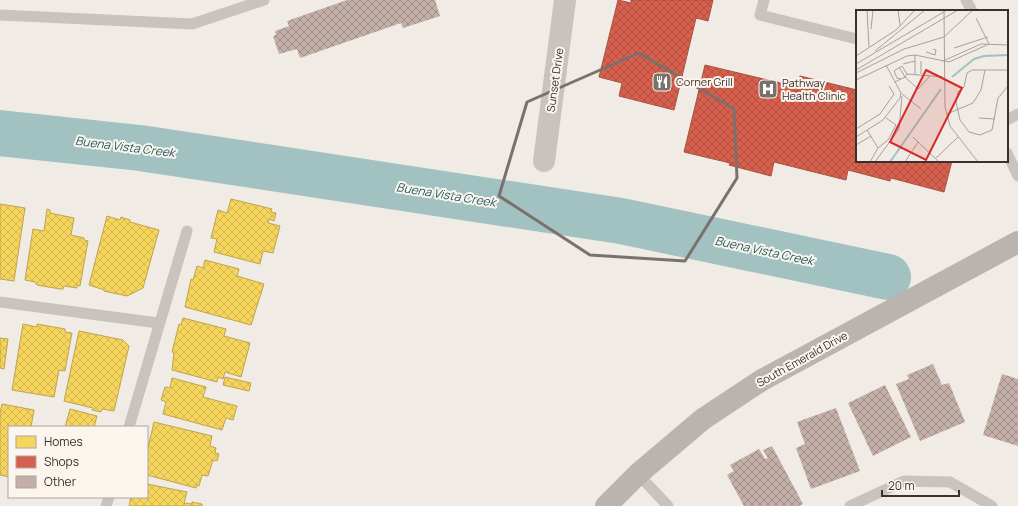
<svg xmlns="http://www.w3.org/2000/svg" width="1018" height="506" font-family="Manrope,sans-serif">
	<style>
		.homes { fill: url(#homes-cross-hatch); stroke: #bea44d }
		.shops { fill: url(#shops-cross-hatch); stroke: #a85243 }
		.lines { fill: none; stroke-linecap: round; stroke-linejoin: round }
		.river { stroke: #a1c2c1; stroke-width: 46 }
		.building { fill: url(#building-cross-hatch) }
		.service { stroke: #c9c3be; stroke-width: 11 }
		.minor { stroke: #c9c3be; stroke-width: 22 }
		.secondary { stroke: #bab3ae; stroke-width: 22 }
		.marked { fill: none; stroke: #7a716c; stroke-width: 3; stroke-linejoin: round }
		.labels { text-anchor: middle; stroke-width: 4; stroke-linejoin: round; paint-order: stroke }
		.street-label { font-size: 11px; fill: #3b302b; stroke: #fbf5ee }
		.poi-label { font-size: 11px; fill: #3b302b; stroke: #fbf5ee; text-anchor: start }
		.water-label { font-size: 12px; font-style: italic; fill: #1f5a5e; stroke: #fbf5ee }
		.inset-river { fill: none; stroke: #a1c2c1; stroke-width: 2 }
		.inset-road { fill: none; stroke: #a8a09b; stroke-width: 1 }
		.view { fill: #d62828; fill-opacity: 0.15; stroke: #d62828; stroke-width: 2 }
		.inset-edge { fill: none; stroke: #3b302b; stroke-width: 2 }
	</style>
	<defs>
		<pattern id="homes-cross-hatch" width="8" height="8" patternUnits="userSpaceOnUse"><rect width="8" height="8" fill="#f6d55c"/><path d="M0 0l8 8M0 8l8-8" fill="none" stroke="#d4b750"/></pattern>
		<pattern id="shops-cross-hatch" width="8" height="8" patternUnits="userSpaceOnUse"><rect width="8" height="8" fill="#d6604d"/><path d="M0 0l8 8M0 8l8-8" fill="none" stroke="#af5040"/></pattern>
		<pattern id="building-cross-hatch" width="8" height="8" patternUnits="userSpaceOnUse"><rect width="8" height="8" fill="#c3afa7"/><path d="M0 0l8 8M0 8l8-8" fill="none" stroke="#a08f88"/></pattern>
	</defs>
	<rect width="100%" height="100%" fill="#f0ebe5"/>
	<path class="homes" d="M 231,199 L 272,209 L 271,212 L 276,213 L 274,221 L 269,219 L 268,223 L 280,226 L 273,253 L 263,251 L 260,264 L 214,252 L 217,239 L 211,238 L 218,210 L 227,213 Z
		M 0,204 L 25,208 L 14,281 L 0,279 Z
		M 47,209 L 50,210 L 50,213 L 74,218 L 71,235 L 84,238 L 84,240 L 88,241 L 80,286 L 77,285 L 77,288 L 64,286 L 63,289 L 60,289 L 37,285 L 35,282 L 25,280 L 33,229 L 44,231 Z
		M 107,216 L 120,220 L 121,217 L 130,220 L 130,222 L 159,230 L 143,288 L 127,296 L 104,291 L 104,290 L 89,285 Z
		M 205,260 L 239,269 L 237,276 L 264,284 L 251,325 L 185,307 L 191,279 L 193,280 L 197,266 L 203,268 Z
		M 183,318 L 226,329 L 224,336 L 250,343 L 241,377 L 225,372 L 223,379 L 218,377 L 217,382 L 172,370 L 174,353 L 172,352 L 179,324 L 181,325 Z
		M 23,324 L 37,327 L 37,324 L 65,329 L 65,332 L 72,333 L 65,371 L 59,370 L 54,397 L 12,390 Z
		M 79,331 L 123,340 L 129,346 L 114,411 L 102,409 L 101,412 L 92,410 L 93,408 L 64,401 Z
		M 0,338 L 8,339 L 4,369 L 0,368 Z
		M 225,377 L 251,383 L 249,391 L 223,385 Z
		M 172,378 L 206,387 L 203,397 L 237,406 L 233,420 L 226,418 L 222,430 L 163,414 L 166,402 L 161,400 L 165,387 L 170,388 Z
		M 2,404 L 34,410 L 31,427 L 9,427 L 9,477 L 0,475 L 0,413 Z
		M 70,409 L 97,416 L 94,427 L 65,427 Z
		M 154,422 L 212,436 L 210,446 L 216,448 L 215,453 L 219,454 L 217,461 L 213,460 L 208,476 L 202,475 L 199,486 L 197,485 L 196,488 L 147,475 L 147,452 Z
		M 147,484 L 187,492 L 184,503 L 192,504 L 192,502 L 202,504 L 202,506 L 129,506 L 131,497 L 147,497 Z"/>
	<path class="shops" d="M 618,0 L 631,3 L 631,0 L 713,0 L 708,21 L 696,18 L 674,110 L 619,96 L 622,83 L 599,77 Z
		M 705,65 L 797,87 L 800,76 L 857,90 L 857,161 L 952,161 L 944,192 L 891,178 L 890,181 L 848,170 L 846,180 L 774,162 L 771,176 L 729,165 L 730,163 L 684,152 Z"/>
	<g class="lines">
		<path class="river" d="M 0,133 L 140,148 L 621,221 L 888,277"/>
	</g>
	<path class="building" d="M 347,0 L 435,0 L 440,16 L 403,28 L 401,23 L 300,58 L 297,49 L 279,54 L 273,36 L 276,35 L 275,31 L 289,26 L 287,21 Z
		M 933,364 L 942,385 L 949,383 L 965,422 L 920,441 L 896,384 L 909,379 L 907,375 Z
		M 1002,374 L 1018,379 L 1018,446 L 983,435 Z
		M 885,385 L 911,437 L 873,456 L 848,403 Z
		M 836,408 L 860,471 L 811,489 L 796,448 L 805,444 L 797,422 Z
		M 772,446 L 803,504 L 799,506 L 744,506 L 727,475 L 734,471 L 730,465 L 759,449 L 765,459 L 768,458 L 763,450 Z"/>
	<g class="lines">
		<path class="service" d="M 764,0 L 760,15 L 857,39
			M 966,0 L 972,11
			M 0,15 L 192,24 L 264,0
			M 1007,120 L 1018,114
			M 1007,153 L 1018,176
			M 0,302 L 158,323
			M 129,427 L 187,231
			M 638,474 L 668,506
			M 106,506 L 109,497
			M 850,506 L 904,481 L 950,482 L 992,506"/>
		<path class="minor" d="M 544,161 L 565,0"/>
		<path class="secondary" d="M 606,506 L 638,474 L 703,419 L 762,380 L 1018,242"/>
	</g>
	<path class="marked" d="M 639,53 L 734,109 L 737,178 L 685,261 L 590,255 L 499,196 L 527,102 Z"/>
	<defs>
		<g id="restaurant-square" transform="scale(1)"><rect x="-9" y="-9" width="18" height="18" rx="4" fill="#7a716c" stroke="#fbf5ee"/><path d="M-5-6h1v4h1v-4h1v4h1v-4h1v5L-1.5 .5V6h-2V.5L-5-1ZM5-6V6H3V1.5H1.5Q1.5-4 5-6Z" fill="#fff"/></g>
		<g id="hospital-square" transform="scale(1)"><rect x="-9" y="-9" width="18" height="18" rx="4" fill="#7a716c" stroke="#fbf5ee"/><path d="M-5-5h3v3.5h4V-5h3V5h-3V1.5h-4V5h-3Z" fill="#fff"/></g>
	</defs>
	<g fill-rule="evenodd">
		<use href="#restaurant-square" x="662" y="82"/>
		<use href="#hospital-square" x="768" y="89"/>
	</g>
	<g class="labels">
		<g class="street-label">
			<text transform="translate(555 80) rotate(-82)" y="4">Sunset Drive</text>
			<text transform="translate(802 359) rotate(-29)" y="4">South Emerald Drive</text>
		</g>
		<g class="poi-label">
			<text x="676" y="86">Corner Grill</text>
			<text x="782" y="87">Pathway<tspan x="782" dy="13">Health Clinic</tspan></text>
		</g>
		<g class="water-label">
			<text transform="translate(125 147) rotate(7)" y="4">Buena Vista Creek</text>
			<text transform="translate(446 195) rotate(9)" y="4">Buena Vista Creek</text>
			<text transform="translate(764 251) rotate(12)" y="4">Buena Vista Creek</text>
		</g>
	</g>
	<g transform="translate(856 10)">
		<rect width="152" height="152" fill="#f0ebe5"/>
		<path class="inset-river" d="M 96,67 L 118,49 L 128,46 L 152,45M 34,152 L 85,79"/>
		<path class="inset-road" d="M 11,0 L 13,37M 42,0 L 44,15M 88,0 L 89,97 L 94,116 L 122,152M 120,8 L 133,34M 15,19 L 17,0M 98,38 L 132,27M 19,41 L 69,0M 70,42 L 79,45 L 80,40 L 77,39M 0,46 L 40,20 L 59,0M 65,51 L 65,64M 87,51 L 125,34 L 152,35M 0,54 L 91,0M 47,54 L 59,51M 0,60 L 102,0M 152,60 L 116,60 L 111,63 L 108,77 L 102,82 L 100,92 L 104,110 L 113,122 L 124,125 L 136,120 L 142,88 L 152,76M 0,63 L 48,39 L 88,27 L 117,0M 51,64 L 87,67M 59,64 L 59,45M 45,69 L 41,68 L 38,61 L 46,56 L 51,64 L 49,67 L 62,79 L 74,66M 0,70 L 51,46 L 59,45 L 93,52 L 133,34M 39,72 L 49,67 L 43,57M 46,84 L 65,99M 91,104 L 117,93 L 125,80 L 129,60M 123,108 L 139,109M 0,119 L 24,104 L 38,84 L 33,76M 11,120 L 22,138 L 32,130 L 40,115 L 30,108M 0,127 L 27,110 L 44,88 L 45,83 L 30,55M 57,127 L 83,152M 0,135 L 15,126M 80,148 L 102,127M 14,152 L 22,138M 19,152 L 43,119 L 46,86M 49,152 L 62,132"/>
		<path class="view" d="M 70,60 L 106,78 L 70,150 L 34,132 Z"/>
		<rect width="152" height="152" class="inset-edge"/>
	</g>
	<rect x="8" y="426" width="140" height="72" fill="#fbf5ee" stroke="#aea6a0"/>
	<rect x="16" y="436" width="20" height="12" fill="#f6d55c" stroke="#aea6a0"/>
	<text x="44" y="446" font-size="12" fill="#3b302b">Homes</text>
	<rect x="16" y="456" width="20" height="12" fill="#d6604d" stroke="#aea6a0"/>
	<text x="44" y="466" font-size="12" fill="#3b302b">Shops</text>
	<rect x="16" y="476" width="20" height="12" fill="#c3afa7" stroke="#aea6a0"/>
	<text x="44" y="486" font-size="12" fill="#3b302b">Other</text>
	<path d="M882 490v6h77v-6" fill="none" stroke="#3b302b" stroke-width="2"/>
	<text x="888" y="490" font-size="12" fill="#3b302b" stroke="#fbf5ee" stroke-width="3" paint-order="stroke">20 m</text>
</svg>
